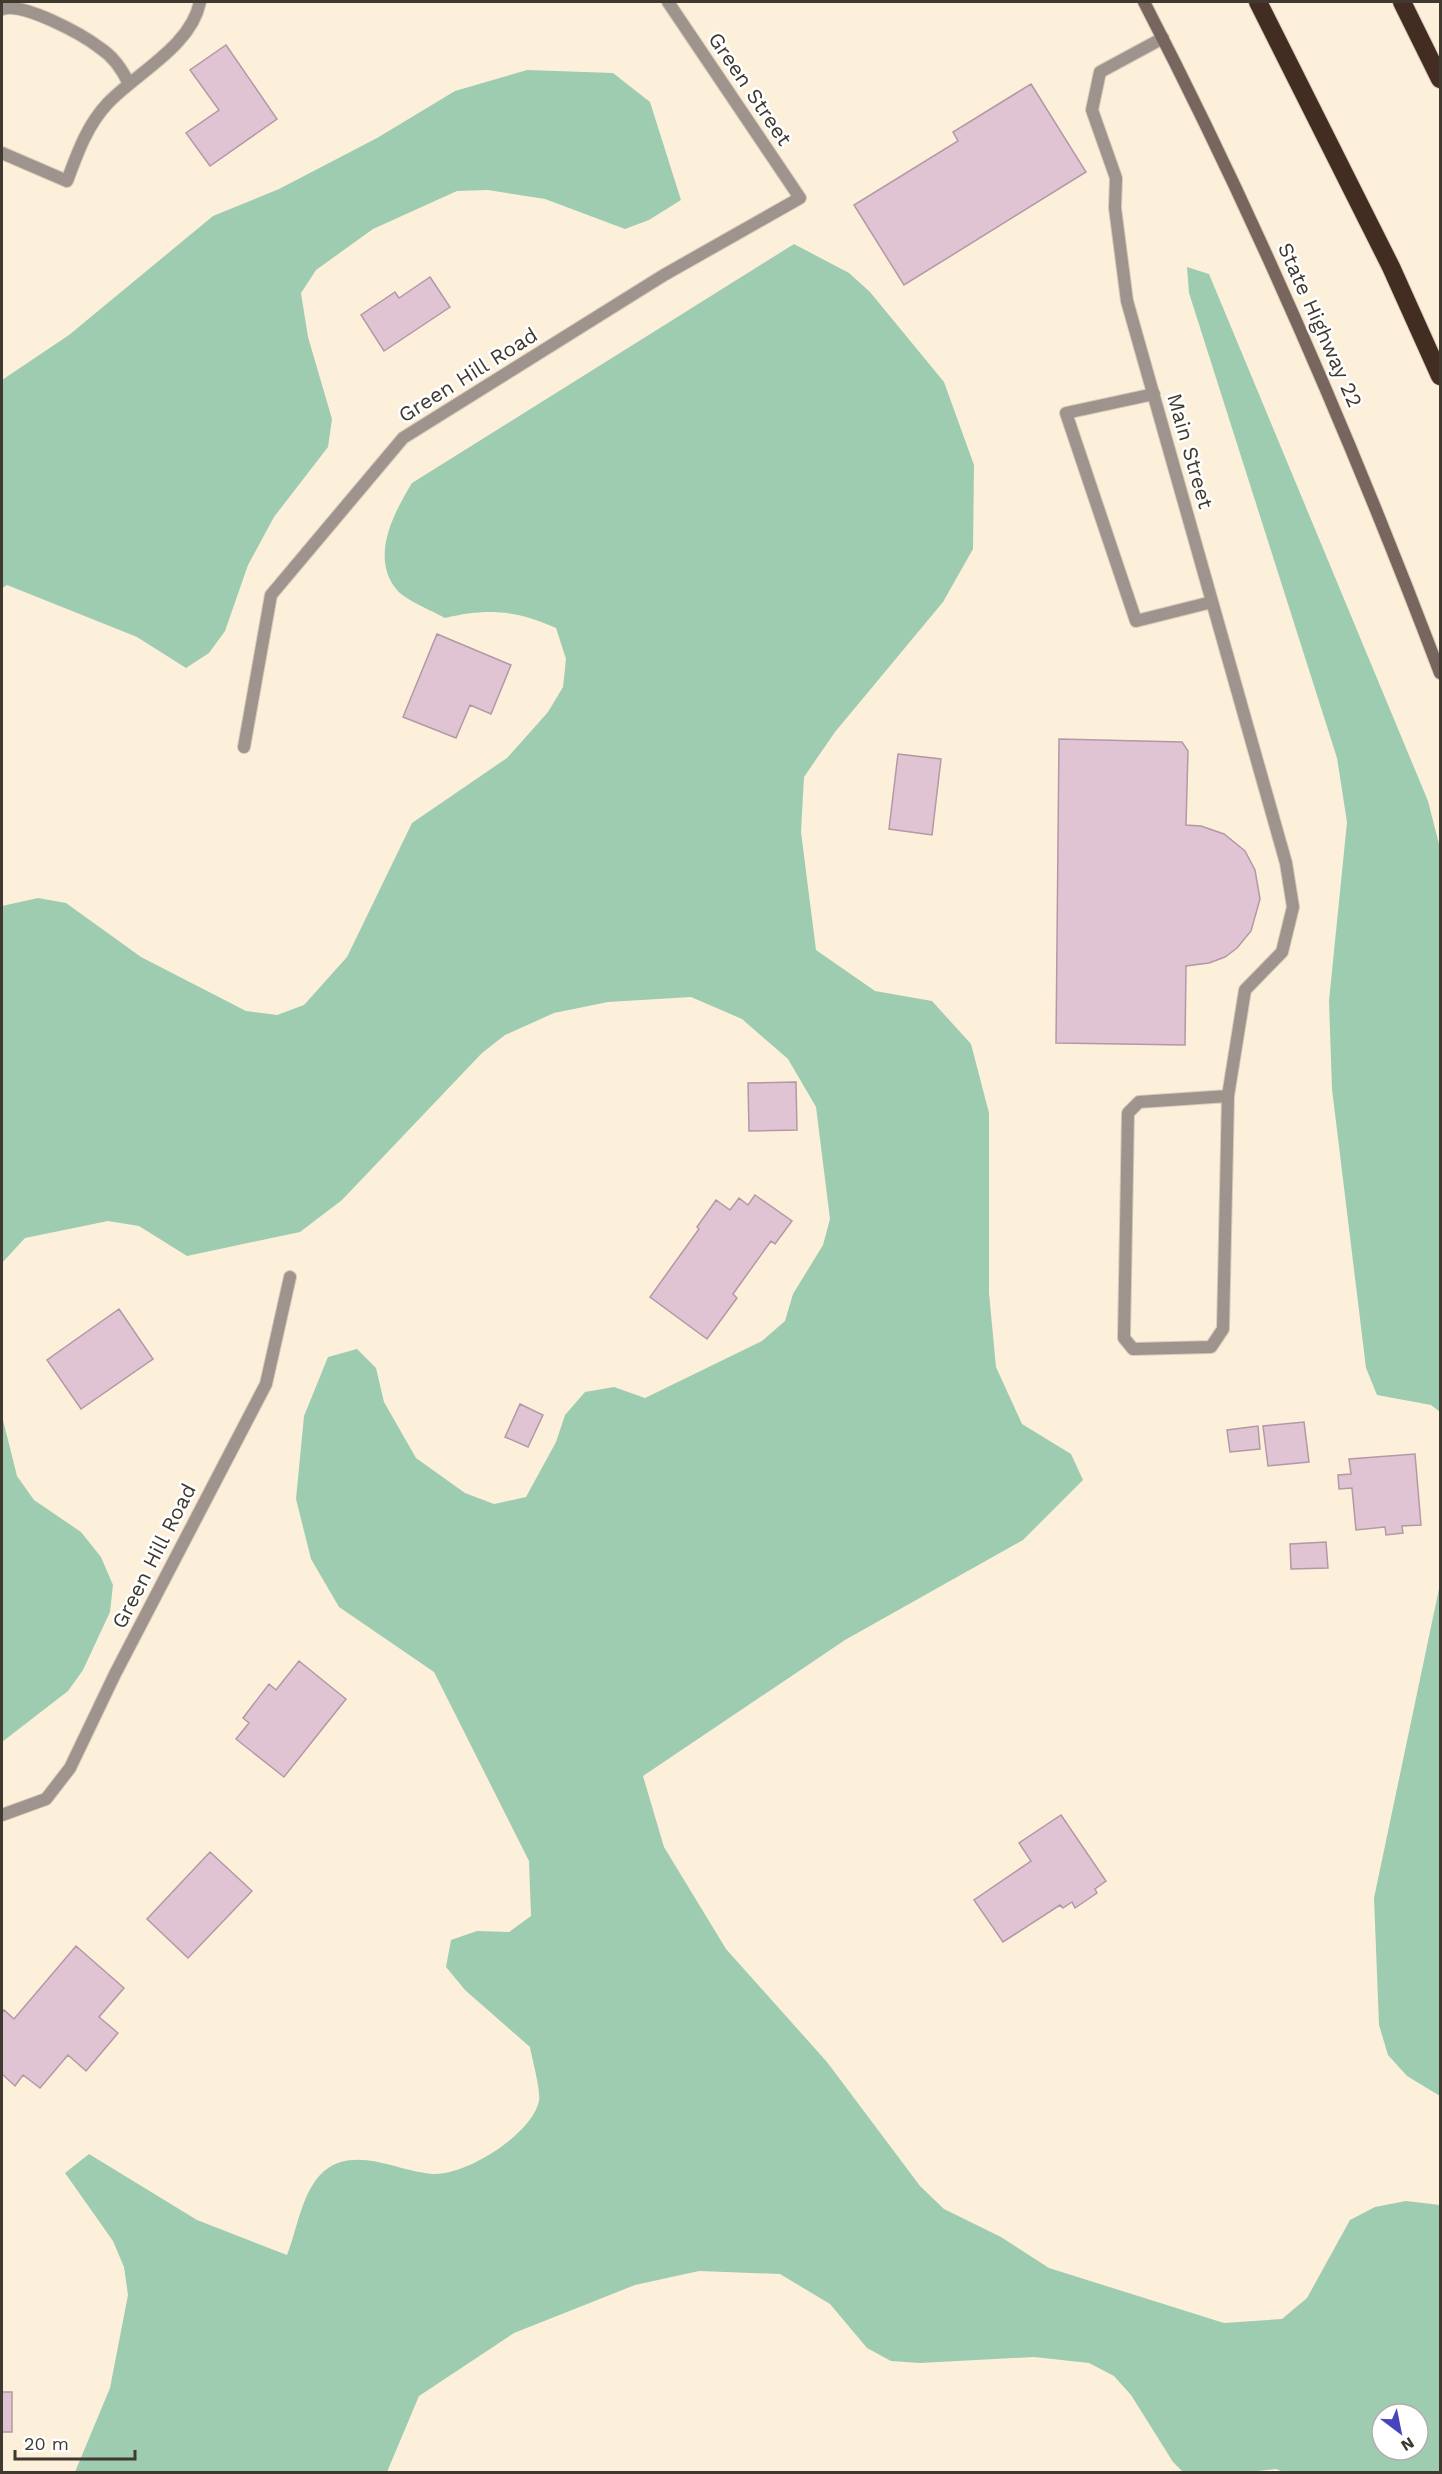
<svg xmlns="http://www.w3.org/2000/svg" width="1442" height="2474" font-family="'Work Sans',sans-serif">
	<style>
		.green { fill: #9eccb0; fill-rule: evenodd }
		.building { fill: #e1c4d3; stroke: #b398a6; stroke-width: 1.5 }
		.lines { fill: none; stroke-linecap: round; stroke-linejoin: round }
		.service-casing { stroke: #d7cbb9; stroke-width: 14 }
		.minor-casing { stroke: #d7cbb9; stroke-width: 14 }
		.secondary-casing { stroke: #d7cbb9; stroke-width: 14 }
		.motorway-casing { stroke: #d7cbb9; stroke-width: 20 }
		.service { stroke: #9f938d; stroke-width: 12 }
		.minor { stroke: #9f938d; stroke-width: 12 }
		.secondary { stroke: #78665e; stroke-width: 12 }
		.motorway { stroke: #432d22; stroke-width: 18 }
		.labels { text-anchor: middle; stroke-width: 5; stroke-linejoin: round; paint-order: stroke }
		.street-label { font-size: 21px; fill: #3f392f; stroke: #fff }
	</style>
	<rect width="100%" height="100%" fill="#fdf0db"/>
	<path class="green" d="M 527,70 L 613,73 L 650,102 L 681,200 L 649,220 L 625,229 L 545,199 L 488,190 L 457,191 L 373,229 L 316,270 L 301,293 L 308,337 L 332,419 L 328,447 L 274,517 L 248,565 L 225,631 L 209,653 L 186,668 L 137,637 L 7,585 L 2,588 L 2,380 L 69,335 L 213,216 L 279,189 L 377,138 L 455,91 Z
		M 794,244 L 849,273 L 870,292 L 944,382 L 974,465 L 973,549 L 943,602 L 835,732 L 804,777 L 801,832 L 816,950 L 875,991 L 932,1001 L 971,1044 L 989,1113 L 989,1293 L 996,1367 L 1022,1424 L 1071,1454 L 1083,1480 L 1023,1540 L 845,1640 L 643,1776 L 664,1847 L 726,1949 L 827,2062 L 920,2186 L 944,2209 L 1001,2237 L 1049,2268 L 1224,2323 L 1282,2319 L 1307,2298 L 1350,2220 L 1375,2207 L 1406,2201 L 1440,2205 L 1440,2472 L 1283,2472 L 1276,2469 L 1248,2472 L 1183,2472 L 1173,2462 L 1131,2395 L 1114,2376 L 1089,2363 L 1034,2357 L 920,2363 L 891,2361 L 867,2348 L 830,2304 L 780,2274 L 699,2271 L 635,2285 L 514,2333 L 419,2396 L 387,2472 L 75,2472 L 110,2388 L 128,2295 L 124,2267 L 113,2241 L 65,2173 L 89,2154 L 197,2220 L 287,2255 C 297,2230 301,2196 320,2175 C 352,2142 399,2173 434,2174 C 467,2175 532,2134 539,2101 C 541,2090 532,2059 530,2047 L 465,1990 L 446,1967 L 451,1940 L 477,1931 L 509,1932 L 531,1916 L 529,1861 L 434,1672 L 339,1607 L 311,1559 L 296,1499 L 304,1416 L 328,1357 L 357,1349 L 376,1368 L 384,1402 L 416,1458 L 465,1493 L 494,1504 L 526,1497 L 556,1442 L 565,1415 L 585,1392 L 614,1387 L 645,1398 L 762,1341 L 785,1321 L 793,1294 L 823,1245 L 830,1219 L 816,1107 L 788,1059 L 742,1019 L 691,997 L 608,1002 L 554,1013 L 505,1035 L 482,1053 L 342,1200 L 300,1232 L 187,1256 L 139,1226 L 108,1221 L 25,1238 L 2,1263 L 2,906 L 38,898 L 66,903 L 141,957 L 246,1011 L 277,1015 L 304,1005 L 347,957 L 412,823 L 507,758 L 548,712 L 563,687 L 566,659 L 556,628 C 516,610 487,608 445,618 C 433,611 405,600 397,590 C 370,558 393,514 412,483 ZM 1382,2414 L 1418,2414 L 1418,2450 L 1382,2450 Z
		M 1187,267 L 1209,274 L 1428,801 L 1440,848 L 1440,1412 L 1431,1405 L 1377,1395 L 1366,1368 L 1332,1089 L 1329,1001 L 1347,822 L 1337,758 L 1189,293 Z
		M 2,1416 L 17,1476 L 34,1500 L 81,1532 L 101,1557 L 113,1585 L 110,1612 L 83,1670 L 68,1691 L 2,1742 Z
		M 1440,1584 L 1440,2096 L 1407,2076 L 1388,2055 L 1379,2025 L 1374,1898 Z"/>
	<path class="building" d="M 226,45 L 277,119 L 210,166 L 186,133 L 219,110 L 190,70 Z
		M 1031,84 L 1086,172 L 904,285 L 854,205 L 958,141 L 953,132 Z
		M 430,277 L 450,307 L 384,351 L 361,315 L 395,292 L 399,298 Z
		M 437,634 L 511,665 L 491,714 L 470,705 L 456,738 L 403,717 Z
		M 1059,739 L 1182,742 L 1188,751 L 1186,825 L 1201,826 L 1224,834 L 1245,851 L 1255,870 L 1260,899 L 1251,931 L 1237,948 L 1225,957 L 1209,963 L 1186,966 L 1185,1045 L 1056,1043 Z
		M 898,754 L 941,759 L 932,835 L 889,829 Z
		M 796,1082 L 797,1130 L 749,1131 L 748,1083 Z
		M 755,1195 L 792,1221 L 775,1244 L 771,1241 L 733,1294 L 737,1298 L 707,1339 L 650,1297 L 699,1229 L 697,1227 L 716,1200 L 730,1210 L 739,1198 L 748,1205 Z
		M 119,1309 L 153,1359 L 81,1409 L 47,1360 Z
		M 520,1404 L 543,1415 L 528,1447 L 505,1437 Z
		M 1304,1422 L 1309,1462 L 1268,1466 L 1263,1426 Z
		M 1258,1426 L 1260,1449 L 1230,1452 L 1227,1430 Z
		M 1415,1454 L 1421,1525 L 1402,1526 L 1403,1533 L 1386,1535 L 1385,1527 L 1356,1530 L 1352,1488 L 1339,1489 L 1338,1475 L 1351,1474 L 1349,1459 Z
		M 1326,1542 L 1328,1568 L 1291,1569 L 1290,1544 Z
		M 299,1661 L 346,1699 L 284,1777 L 236,1739 L 249,1723 L 243,1718 L 269,1684 L 276,1690 Z
		M 1061,1815 L 1106,1881 L 1095,1889 L 1097,1893 L 1075,1908 L 1072,1902 L 1063,1908 L 1060,1905 L 1003,1942 L 974,1900 L 1031,1861 L 1019,1843 Z
		M 210,1852 L 252,1891 L 188,1958 L 147,1919 Z
		M 76,1946 L 124,1988 L 99,2017 L 118,2033 L 86,2071 L 68,2055 L 40,2088 L 23,2075 L 15,2086 L 2,2074 L 2,2013 L 4,2010 L 14,2019 Z
		M 2,2392 L 12,2392 L 12,2432 L 2,2432 Z"/>
	<g class="lines">
		<g class="service-casing">
			<path id="service" d="M 2,9 C 23,2 82,34 100,48 C 114,57 122,69 129,84
				M 1163,38 L 1100,72 L 1092,110 L 1116,178 L 1115,208 L 1127,301 L 1286,863 L 1293,907 L 1282,952 L 1245,990 L 1228,1096 L 1223,1329 L 1211,1347 L 1133,1349 L 1124,1338 L 1128,1113 L 1139,1102 L 1228,1096
				M 2,153 L 67,181 C 77,154 87,125 108,103 C 138,72 191,46 200,2
				M 1154,394 L 1066,413 L 1136,621 L 1212,602"/>
		</g>
		<g class="minor-casing">
			<path id="minor" d="M 244,747 L 271,595 L 403,438 L 664,275 L 800,198 L 668,2
				M 2,1815 L 46,1799 L 70,1768 L 115,1674 L 266,1384 L 290,1277"/>
		</g>
		<g class="secondary-casing">
			<path id="secondary" d="M 1144,2 C 1257,220 1353,444 1440,673"/>
		</g>
		<g class="motorway-casing">
			<path id="motorway" d="M 1258,2 L 1391,267 L 1440,376
				M 1402,2 L 1440,79"/>
		</g>
		<use href="#service" class="service"/>
		<use href="#minor" class="minor"/>
		<use href="#secondary" class="secondary"/>
		<use href="#motorway" class="motorway"/>
	</g>
	<g class="labels">
		<g class="street-label">
			<text transform="translate(750 89) rotate(56)" y="7">Green Street</text>
			<text transform="translate(1320 325) rotate(66)" y="7">State Highway 22</text>
			<text transform="translate(468 375) rotate(-32)" y="7">Green Hill Road</text>
			<text transform="translate(1190 451) rotate(74)" y="7">Main Street</text>
			<text transform="translate(154 1556) rotate(-63)" y="7">Green Hill Road</text>
		</g>
	</g>
	<rect width="1442" height="2474" fill="none" stroke="#3f392f" stroke-width="6"/>
	<g transform="translate(1400 2432) rotate(148)"><circle r="28" fill="#ffffff" stroke="#b2b0ac" stroke-width="1.5"/>
	<path d="M0-4.5L10 22L0 15L-10 22Z" fill="#4745bb"/>
	<text y="-9" font-size="16" font-weight="bold" text-anchor="middle" fill="#3f392f">N</text>
	</g>
	<path d="M15 2450v9h120v-9" fill="none" stroke="#3f392f" stroke-width="3"/>
	<text x="24" y="2450" font-size="18" fill="#3f392f" stroke="#ffffff" stroke-width="4.5" paint-order="stroke">20 m</text>
</svg>
